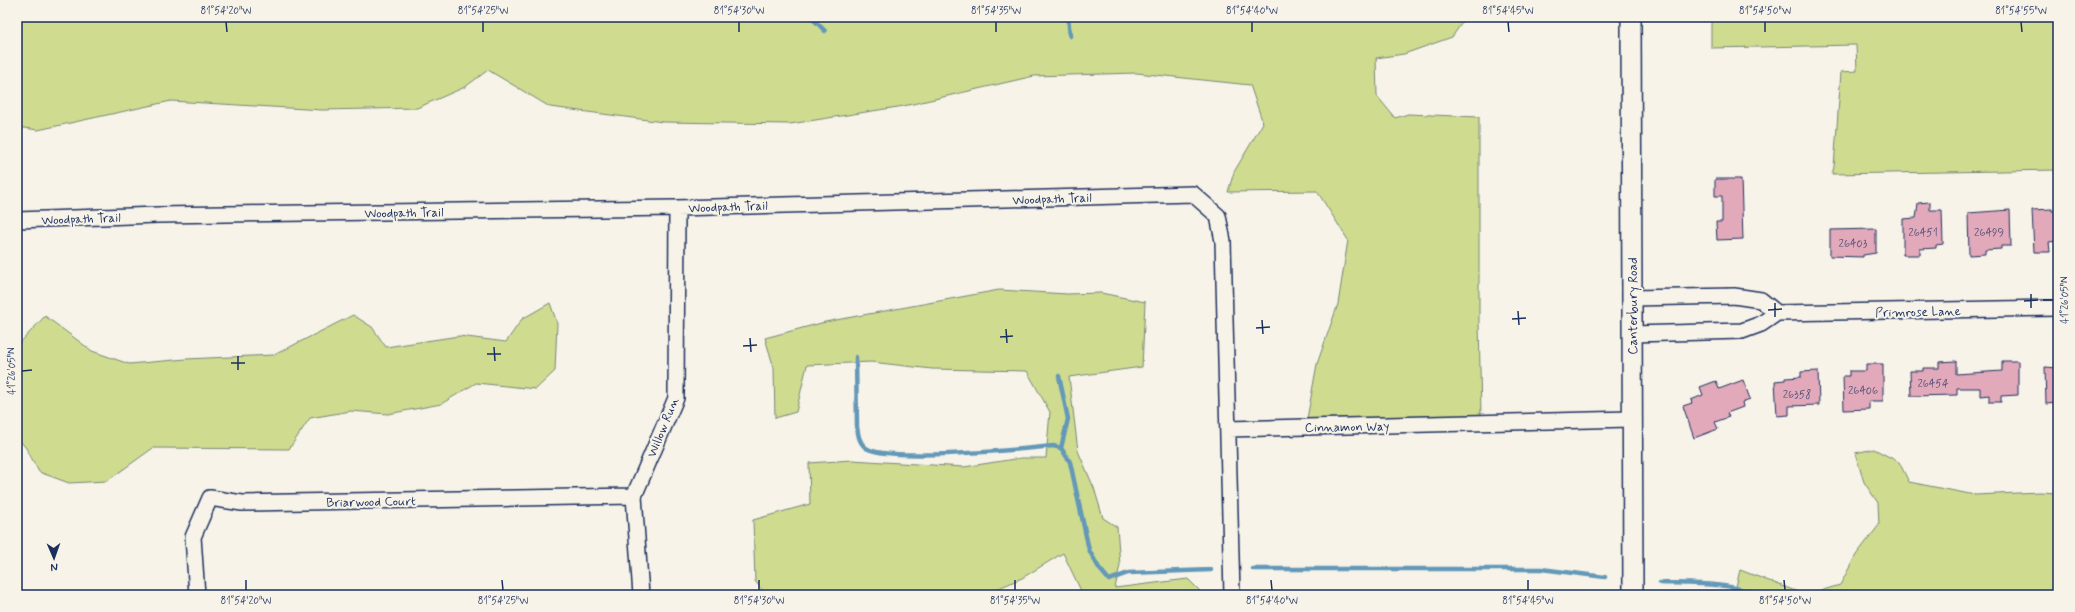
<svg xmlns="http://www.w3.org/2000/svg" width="2075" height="612" font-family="Mynerve,sans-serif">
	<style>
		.green { fill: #cfdc8f; stroke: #758676 }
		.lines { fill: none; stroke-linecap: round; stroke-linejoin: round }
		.stream { stroke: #6498b9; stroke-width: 4.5 }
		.building { fill: #e2a9ba; stroke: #1b2f5e }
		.minor-casing { stroke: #1b2f5e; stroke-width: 18 }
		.tertiary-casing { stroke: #1b2f5e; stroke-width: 22 }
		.minor { stroke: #f7f3e8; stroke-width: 15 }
		.tertiary { stroke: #f7f3e8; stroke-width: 19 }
		.ticks { fill: none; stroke: #1b2f5e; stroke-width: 1.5 }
		.labels { text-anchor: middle; stroke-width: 4; stroke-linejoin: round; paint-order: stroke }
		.number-label { font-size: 11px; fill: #4d4e75 }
		.street-label { font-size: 13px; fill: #1b2f5e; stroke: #f7f3e8 }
		.neatline { fill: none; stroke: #1b2f5e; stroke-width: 1.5 }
		.ticks-label { font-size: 10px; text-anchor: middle; fill: #1b2f5e }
	</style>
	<rect width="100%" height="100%" fill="#f7f3e8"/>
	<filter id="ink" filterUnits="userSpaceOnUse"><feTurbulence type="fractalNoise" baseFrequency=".025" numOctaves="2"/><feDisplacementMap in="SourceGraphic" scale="8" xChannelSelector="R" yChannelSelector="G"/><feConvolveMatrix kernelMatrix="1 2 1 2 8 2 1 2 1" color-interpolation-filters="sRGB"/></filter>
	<g filter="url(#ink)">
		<path class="green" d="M 17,17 L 1466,17 L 1452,37 L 1404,54 L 1376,58 L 1377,96 L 1395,118 L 1408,114 L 1479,117 L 1479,322 L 1481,415 L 1307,419 L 1317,364 L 1338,304 L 1348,240 L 1317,191 L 1228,192 L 1234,172 L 1263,123 L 1250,85 L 1137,73 L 1034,76 L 904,106 L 790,124 L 663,122 L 550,107 L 488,70 L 465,87 L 417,108 L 322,110 L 171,101 L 38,130 L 17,127 Z
			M 1711,17 L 2058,19 L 2058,170 L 1832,174 L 1834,167 L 1841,72 L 1857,71 L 1856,45 L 1711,48 Z
			M 999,290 L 1067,294 L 1101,293 L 1145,302 L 1142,367 L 1069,377 L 1078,451 L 1094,488 L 1103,518 L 1117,527 L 1120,565 L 1115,588 L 1188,579 L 1200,591 L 1197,595 L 1083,595 L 1063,553 L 1022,578 L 983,595 L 766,595 L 755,581 L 753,520 L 810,504 L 809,463 L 852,460 L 964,467 L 1021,458 L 1046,458 L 1050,412 L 1027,371 L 932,369 L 871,362 L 807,365 L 796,412 L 775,418 L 774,368 L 765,338 L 825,322 Z
			M 550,303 L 557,323 L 555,371 L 536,389 L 476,383 L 441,404 L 388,414 L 351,411 L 310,418 L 289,449 L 153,448 L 107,481 L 69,483 L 39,472 L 26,448 L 17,437 L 17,346 L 45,316 L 92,351 L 129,364 L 186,359 L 274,355 L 353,315 L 372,327 L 386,347 L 459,336 L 506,342 L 522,319 Z
			M 1874,449 L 1899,462 L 1909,482 L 1975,495 L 2040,492 L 2058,493 L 2058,595 L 1734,595 L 1740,570 L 1806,595 L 1840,585 L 1856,555 L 1879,525 L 1878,503 L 1864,482 L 1855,453 Z"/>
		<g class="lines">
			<path class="stream" d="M 811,17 L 825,31
				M 1068,17 L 1070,36
				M 856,357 L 857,427 C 858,434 859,442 865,447 C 881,463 1025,449 1053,446 L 1061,448 L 1070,462 L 1089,550 L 1099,568 L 1109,580 L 1128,573 L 1211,570
				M 1059,376 L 1068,419 L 1061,448
				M 1253,569 L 1541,569 L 1605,577
				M 1660,583 C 1681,584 1738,582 1753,595"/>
		</g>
		<path class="building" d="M 1715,179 L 1741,179 L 1743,239 L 1717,240 L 1716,222 L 1722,222 L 1722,196 L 1715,196 Z
			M 1930,202 L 1930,210 L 1942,210 L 1943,244 L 1936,245 L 1936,248 L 1920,249 L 1920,255 L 1903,255 L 1903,219 L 1916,218 L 1918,203 Z
			M 2052,209 L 2052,211 L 2058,211 L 2058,241 L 2049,242 L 2050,252 L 2034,252 L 2032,210 Z
			M 2010,210 L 2011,246 L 2001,246 L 2001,249 L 1985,250 L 1985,254 L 1969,255 L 1968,213 Z
			M 1876,229 L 1876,253 L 1863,255 L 1863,257 L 1830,256 L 1830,230 Z
			M 1956,361 L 1956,374 L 2002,371 L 2002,361 L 2018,361 L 2018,395 L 2001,396 L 2001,402 L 1989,402 L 1989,395 L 1980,396 L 1980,388 L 1957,388 L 1957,395 L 1911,396 L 1910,371 L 1923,371 L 1923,368 L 1939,368 L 1939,362 Z
			M 1866,364 L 1883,364 L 1883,401 L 1869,401 L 1869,409 L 1844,410 L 1843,376 L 1849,376 L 1849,371 L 1866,371 Z
			M 2045,367 L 2058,368 L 2058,403 L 2046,404 Z
			M 1818,371 L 1819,405 L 1789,406 L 1789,415 L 1777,416 L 1775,381 L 1785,380 L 1785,378 L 1801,377 L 1801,372 Z
			M 1743,380 L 1750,399 L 1742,402 L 1743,407 L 1727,413 L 1729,417 L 1715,422 L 1718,429 L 1694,438 L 1683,406 L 1692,403 L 1691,400 L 1703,395 L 1700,387 L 1716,381 L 1719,389 Z"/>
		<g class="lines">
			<g class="minor-casing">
				<path id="minor" d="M 17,220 L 158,215 L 677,208 L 1193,194 L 1218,216 L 1223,241 L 1232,595
					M 1632,298 L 1734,296 L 1761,300 L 1777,313
					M 1633,334 L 1742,331 L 1761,324 L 1777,313 L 2058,308
					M 1228,429 L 1631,419
					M 197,595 L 193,537 L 210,498 L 242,503 L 634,496
					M 641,595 L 634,496 L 676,398 L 677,208"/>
			</g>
			<g class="tertiary-casing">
				<path id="tertiary" d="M 1631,17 L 1633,595"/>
			</g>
			<use href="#minor" class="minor"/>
			<use href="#tertiary" class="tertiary"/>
		</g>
	</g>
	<path class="ticks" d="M 226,22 L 227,32M 483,22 L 483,32M 739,22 L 739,32M 996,22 L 996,32M 1252,22 L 1252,32M 1508,22 L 1509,32M 1765,22 L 1765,32M 2021,22 L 2022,32M 2031,294 L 2031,308M 2043,300 L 2053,300M 2024,301 L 2038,300M 1775,303 L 1775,317M 1768,310 L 1782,309M 1518,311 L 1519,325M 1512,319 L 1526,318M 1262,320 L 1263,334M 1256,328 L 1270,327M 1006,329 L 1007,343M 1000,337 L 1013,336M 750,338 L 751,352M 743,346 L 757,345M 494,347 L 495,361M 487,354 L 501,354M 238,356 L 238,370M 231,363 L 245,363M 22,371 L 32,370M 246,580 L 246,590M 502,580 L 503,590M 759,580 L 759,590M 1015,580 L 1015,590M 1271,580 L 1272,590M 1528,580 L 1528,590M 1784,580 L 1785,590"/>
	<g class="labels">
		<g class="number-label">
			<text x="1923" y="236">26451</text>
			<text x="1989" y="236">26499</text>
			<text x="1853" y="247">26403</text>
			<text x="1933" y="387">26454</text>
			<text x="1863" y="394">26406</text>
			<text x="1797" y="398">26358</text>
		</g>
		<g class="street-label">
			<text transform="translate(1052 198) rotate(-2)" y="5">Woodpath Trail</text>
			<text transform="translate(728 206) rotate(-2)" y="5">Woodpath Trail</text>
			<text transform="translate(404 212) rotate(-1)" y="5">Woodpath Trail</text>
			<text transform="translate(81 218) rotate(-2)" y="5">Woodpath Trail</text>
			<text transform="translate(1632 306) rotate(-90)" y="5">Canterbury Road</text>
			<text transform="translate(1918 311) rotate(-1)" y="5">Primrose Lane</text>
			<text transform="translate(1347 426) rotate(-1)" y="5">Cinnamon Way</text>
			<text transform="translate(662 427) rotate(-68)" y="5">Willow Run</text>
			<text transform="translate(371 501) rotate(-1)" y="5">Briarwood Court</text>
		</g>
	</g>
	<rect width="2075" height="612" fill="none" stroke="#f7f3e8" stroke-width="44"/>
	<g transform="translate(54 558) rotate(178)" stroke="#f7f3e8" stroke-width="3" paint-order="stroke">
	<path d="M0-3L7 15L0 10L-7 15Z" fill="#1b2f5e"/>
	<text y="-6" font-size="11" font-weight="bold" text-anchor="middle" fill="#1b2f5e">N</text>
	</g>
	<rect x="22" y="22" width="2031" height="568" class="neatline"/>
	<g class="ticks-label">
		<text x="226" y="14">81°54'20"W</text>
		<text x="483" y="14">81°54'25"W</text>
		<text x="739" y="14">81°54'30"W</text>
		<text x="996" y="14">81°54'35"W</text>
		<text x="1252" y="14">81°54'40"W</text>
		<text x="1508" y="14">81°54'45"W</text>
		<text x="1765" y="14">81°54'50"W</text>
		<text x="2021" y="14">81°54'55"W</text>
		<text transform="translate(2064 300) rotate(-90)" y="4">41°26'05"N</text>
		<text transform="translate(11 371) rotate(-90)" y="4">41°26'05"N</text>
		<text x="246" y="604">81°54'20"W</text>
		<text x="503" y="604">81°54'25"W</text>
		<text x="759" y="604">81°54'30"W</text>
		<text x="1015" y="604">81°54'35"W</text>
		<text x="1272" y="604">81°54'40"W</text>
		<text x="1528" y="604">81°54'45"W</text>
		<text x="1785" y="604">81°54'50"W</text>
	</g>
</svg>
